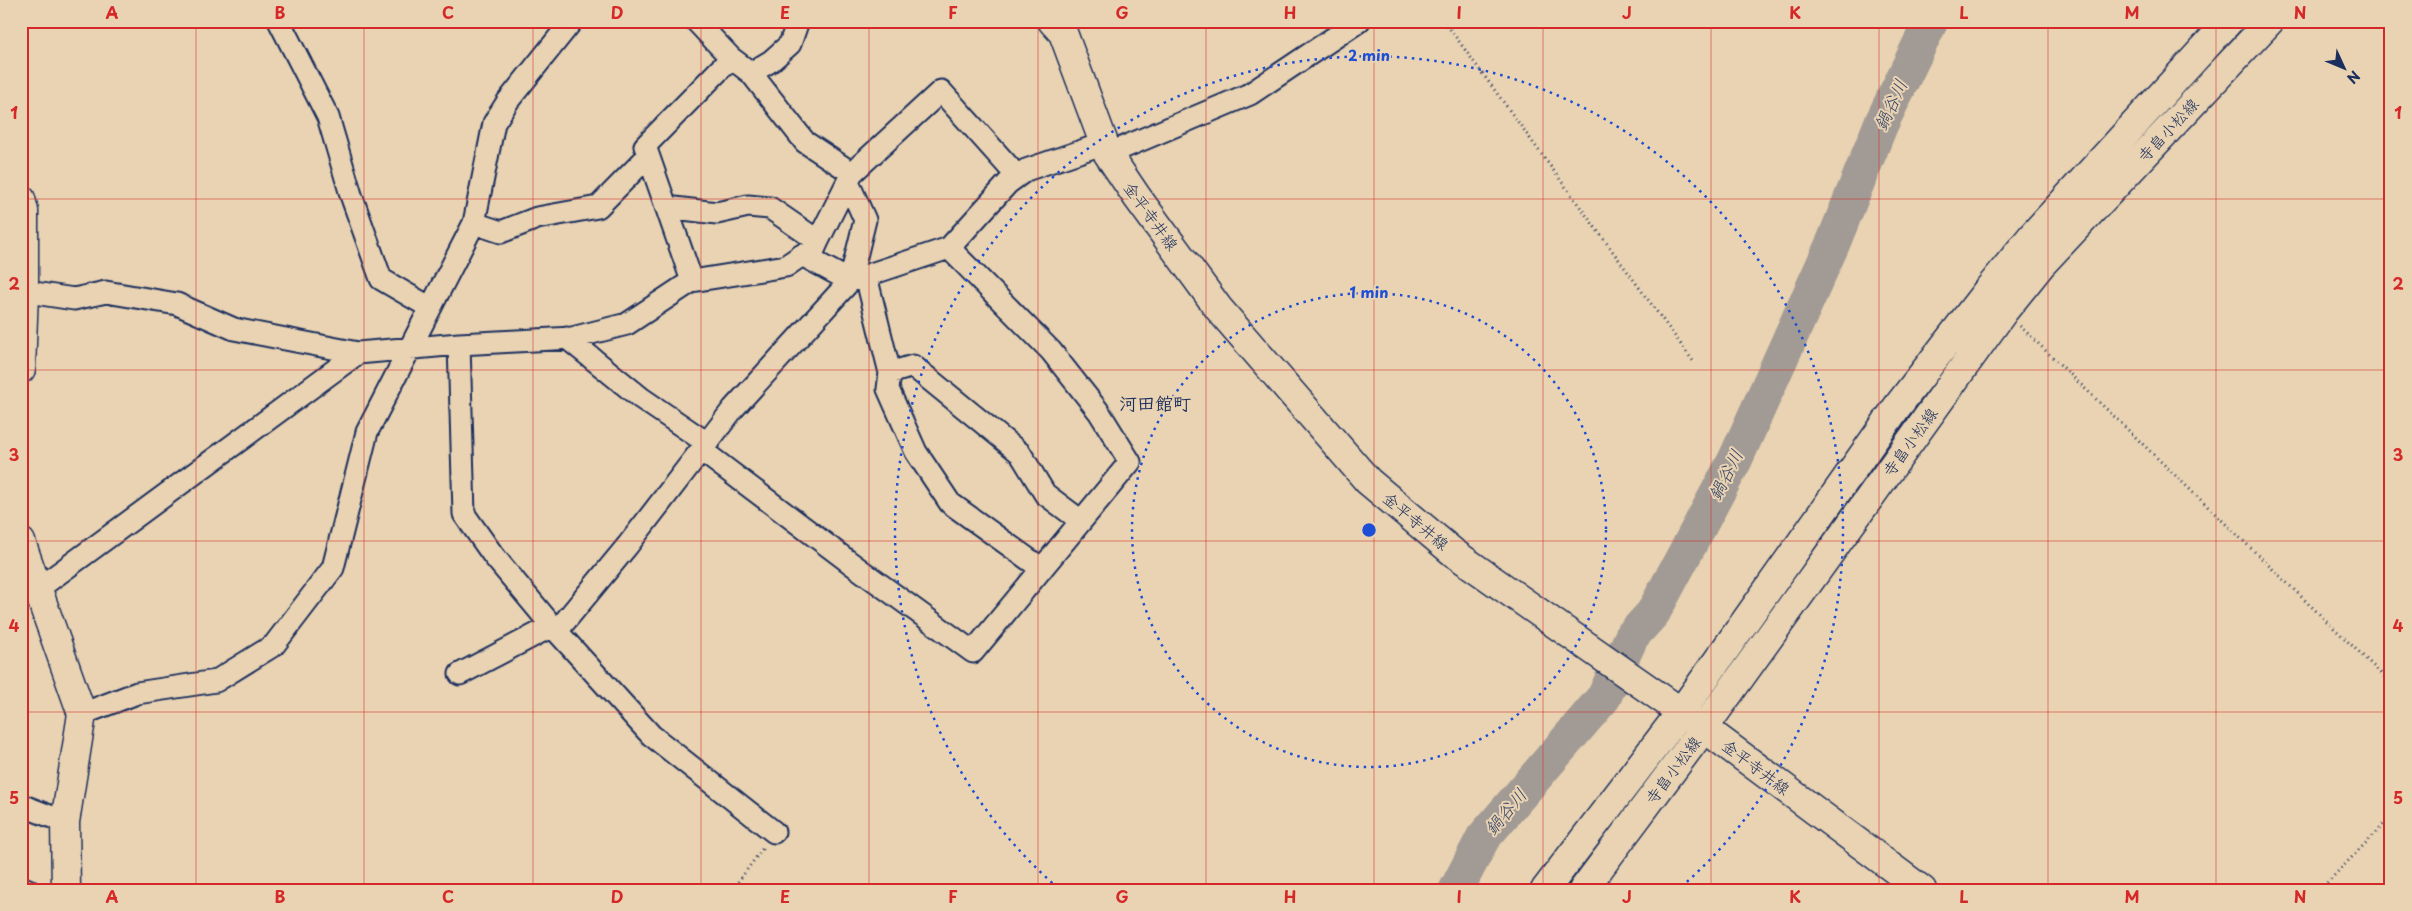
<svg xmlns="http://www.w3.org/2000/svg" width="2412" height="911" font-family="'Playpen Sans','Klee One',sans-serif">
	<style>
		.lines { fill: none; stroke-linecap: round; stroke-linejoin: round }
		.river { stroke: #a29b95; stroke-width: 35 }
		.street-casing { stroke: #1b2f5e; stroke-width: 25 }
		.secondary-casing { stroke: #1b2f5e; stroke-width: 31 }
		.primary-casing { stroke: #1b2f5e; stroke-width: 31 }
		.path { stroke: #1b2f5e; stroke-width: 3; stroke-dasharray: 1 4; stroke-linecap: butt }
		.street { stroke: #e9d3b2; stroke-width: 21 }
		.secondary { stroke: #e9d3b2; stroke-width: 28 }
		.primary { stroke: #e9d3b2; stroke-width: 28 }
		.grid { fill: none; stroke: #d62828; stroke-width: 1; stroke-opacity: 0.55 }
		.ring { fill: none; stroke: #1d4ed8; stroke-width: 2.5; stroke-dasharray: 2.5 5 }
		.labels { text-anchor: middle; stroke-width: 4; stroke-linejoin: round; paint-order: stroke }
		.street-label { font-size: 16px; fill: #1b2f5e; stroke: #e9d3b2 }
		.water-label { font-size: 18px; font-style: italic; fill: #364569; stroke: #e9d3b2 }
		.neighbourhood-label { font-size: 18px; font-weight: bold; fill: #1b2f5e; stroke: #e9d3b2 }
		.centre { fill: #1d4ed8; stroke: #e9d3b2; stroke-width: 2.5 }
		.ring-label { font-size: 15px; text-anchor: middle; font-weight: bold; fill: #1d4ed8; stroke: #e9d3b2; stroke-width: 4; stroke-linejoin: round; paint-order: stroke }
		.neatline { fill: none; stroke: #d62828; stroke-width: 2 }
		.grid-label { font-size: 16px; text-anchor: middle; font-weight: bold; fill: #d62828 }
	</style>
	<rect width="100%" height="100%" fill="#e9d3b2"/>
	<filter id="ink" filterUnits="userSpaceOnUse"><feTurbulence type="fractalNoise" baseFrequency=".02" numOctaves="2"/><feDisplacementMap in="SourceGraphic" scale="10" xChannelSelector="R" yChannelSelector="G"/><feConvolveMatrix kernelMatrix="1 2 1 2 8 2 1 2 1" color-interpolation-filters="sRGB"/></filter>
	<g filter="url(#ink)">
		<g class="lines">
			<path class="river" d="M 1456,890 L 1483,838 L 1604,697 L 1632,636 L 1653,613 L 1735,460 L 1833,243 L 1881,124 L 1931,21"/>
			<g class="street-casing">
				<path id="street" d="M 279,21 L 328,117 L 351,195 L 381,279 L 429,307
					M 696,21 L 731,58 L 751,73 L 805,142 L 852,173 L 941,91 L 1017,176
					M 751,73 L 771,61 L 790,44 L 798,21
					M 1108,154 L 1250,94 L 1359,21
					M 666,207 L 717,213 L 748,206 L 770,208 L 818,241 L 810,259
					M 474,223 L 501,232 L 537,218 L 598,207 L 648,156
					M 818,241 L 852,173
					M 866,276 L 890,373 L 888,389 L 916,452 L 950,503 L 1042,569
					M 692,281 L 645,146 L 731,58
					M 21,291 L 74,299 L 106,292 L 177,304 L 234,329 L 358,353 L 459,344 L 572,338 L 627,324 L 692,281 L 786,266 L 802,255 L 850,281 L 949,248 L 1008,183 L 1026,170 L 1105,143
					M 567,338 L 641,398 L 707,443 L 733,409 L 850,281 L 865,220 L 848,182
					M 459,344 L 464,514 L 493,555 L 552,626 L 651,735 L 774,832
					M 890,373 L 913,366 L 1020,453 L 1045,494 L 1081,521
					M 707,443 L 701,450 L 852,564 L 973,652 L 1130,462 L 1099,412 L 1051,351 L 949,248
					M 39,588 L 358,353
					M 557,631 L 628,545 L 701,450
					M 460,674 L 552,626
					M 82,714 L 137,693 L 216,681 L 274,645 L 333,568 L 367,432 L 474,223 L 494,123 L 508,101 L 572,21
					M 21,805 L 65,822
					M 21,887 L 28,890"/>
			</g>
			<g class="secondary-casing">
				<path id="secondary" d="M 1052,21 L 1063,33 L 1108,154 L 1137,197 L 1219,309 L 1368,481 L 1454,553 L 1704,728 L 1922,890
					M 21,199 L 24,211 L 24,293 L 21,369
					M 21,542 L 82,714 L 65,822 L 66,890"/>
			</g>
			<g class="primary-casing">
				<path id="primary" d="M 1545,890 L 1681,712 L 1897,407 L 1986,292 L 2032,236 L 2229,21
					M 1583,890 L 1704,728 L 2004,311 L 2041,265 L 2270,21"/>
			</g>
			<path class="path" d="M 1444,21 L 1693,361
				M 2020,326 L 2391,683
				M 732,890 L 763,848
				M 2320,890 L 2391,817"/>
			<use href="#street" class="street"/>
			<use href="#secondary" class="secondary"/>
			<use href="#primary" class="primary"/>
		</g>
	</g>
	<path class="grid" d="M 196,21 L 196,890M 364,21 L 364,890M 533,21 L 533,890M 701,21 L 701,890M 869,21 L 869,890M 1038,21 L 1038,890M 1206,21 L 1206,890M 1374,21 L 1374,890M 1543,21 L 1543,890M 1711,21 L 1711,890M 1879,21 L 1879,890M 2048,21 L 2048,890M 2216,21 L 2216,890M 21,199 L 2391,199M 21,370 L 2391,370M 21,541 L 2391,541M 21,712 L 2391,712"/>
	<g class="ring">
		<circle cx="1369" cy="530" r="237"/>
		<path d="M1058 888A474 474 0 1 1 1680 888"/>
	</g>
	<g class="labels">
		<g class="street-label">
			<text transform="translate(2168 130) rotate(-47)" y="6">寺畠小松線</text>
			<text transform="translate(1151 216) rotate(54)" y="6">金平寺井線</text>
			<text transform="translate(1910 442) rotate(-54)" y="6">寺畠小松線</text>
			<text transform="translate(1416 521) rotate(40)" y="6">金平寺井線</text>
			<text transform="translate(1756 767) rotate(37)" y="6">金平寺井線</text>
			<text transform="translate(1673 770) rotate(-53)" y="6">寺畠小松線</text>
		</g>
		<g class="water-label">
			<text transform="translate(1891 105) rotate(-65)" y="6">鍋谷川</text>
			<text transform="translate(1726 475) rotate(-63)" y="6">鍋谷川</text>
			<text transform="translate(1506 812) rotate(-50)" y="6">鍋谷川</text>
		</g>
		<g class="neighbourhood-label">
			<text x="1155" y="410">河田館町</text>
		</g>
	</g>
	<circle cx="1369" cy="530" r="8" class="centre"/>
	<g class="ring-label">
		<text x="1369" y="61">2 min</text>
		<text x="1369" y="298">1 min</text>
	</g>
	<rect width="2412" height="911" fill="none" stroke="#e9d3b2" stroke-width="55"/>
	<g transform="translate(2344 68) rotate(134)" stroke="#e9d3b2" stroke-width="4" paint-order="stroke">
	<path d="M0-4L9 19L0 12L-9 19Z" fill="#1b2f5e"/>
	<text y="-8" font-size="14" font-weight="bold" text-anchor="middle" fill="#1b2f5e">N</text>
	</g>
	<rect x="28" y="28" width="2356" height="856" class="neatline"/>
	<g class="grid-label">
		<text x="112" y="19">A</text>
		<text x="280" y="19">B</text>
		<text x="448" y="19">C</text>
		<text x="617" y="19">D</text>
		<text x="785" y="19">E</text>
		<text x="953" y="19">F</text>
		<text x="1122" y="19">G</text>
		<text x="1290" y="19">H</text>
		<text x="1459" y="19">I</text>
		<text x="1627" y="19">J</text>
		<text x="1795" y="19">K</text>
		<text x="1964" y="19">L</text>
		<text x="2132" y="19">M</text>
		<text x="2300" y="19">N</text>
		<text x="14" y="119">1</text>
		<text x="2398" y="119">1</text>
		<text x="14" y="290">2</text>
		<text x="2398" y="290">2</text>
		<text x="14" y="461">3</text>
		<text x="2398" y="461">3</text>
		<text x="14" y="632">4</text>
		<text x="2398" y="632">4</text>
		<text x="14" y="804">5</text>
		<text x="2398" y="804">5</text>
		<text x="112" y="903">A</text>
		<text x="280" y="903">B</text>
		<text x="448" y="903">C</text>
		<text x="617" y="903">D</text>
		<text x="785" y="903">E</text>
		<text x="953" y="903">F</text>
		<text x="1122" y="903">G</text>
		<text x="1290" y="903">H</text>
		<text x="1459" y="903">I</text>
		<text x="1627" y="903">J</text>
		<text x="1795" y="903">K</text>
		<text x="1964" y="903">L</text>
		<text x="2132" y="903">M</text>
		<text x="2300" y="903">N</text>
	</g>
</svg>
